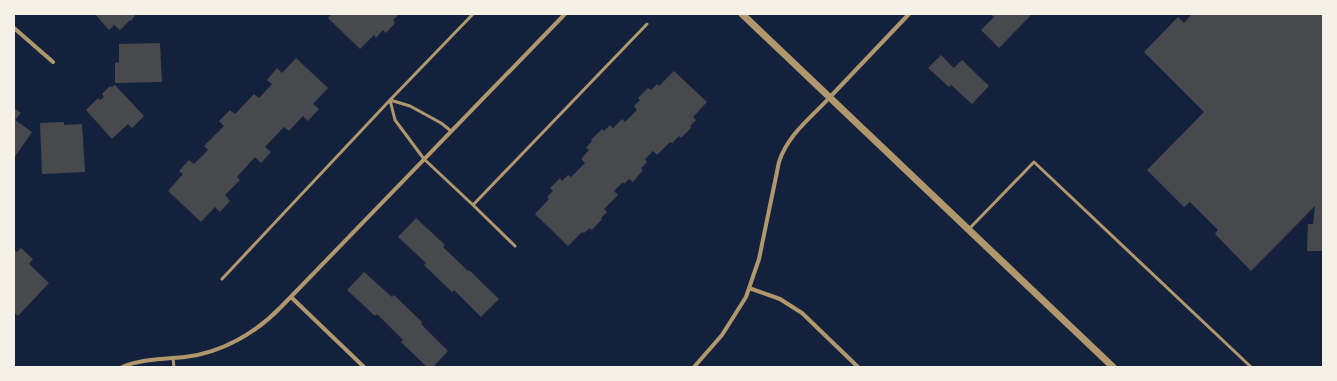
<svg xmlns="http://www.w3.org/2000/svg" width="1337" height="381" font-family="Roboto,sans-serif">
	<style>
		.building { fill: #48494c }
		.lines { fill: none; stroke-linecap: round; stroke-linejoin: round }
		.service { stroke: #b1986c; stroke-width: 3 }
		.minor { stroke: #b1986c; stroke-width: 4 }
		.tertiary { stroke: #b1986c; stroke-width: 7 }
	</style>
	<rect width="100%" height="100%" fill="#14213d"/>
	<path class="building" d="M 95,14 L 136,14 L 131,21 L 130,20 L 120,30 L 114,25 L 109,30 Z
		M 331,14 L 399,14 L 393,20 L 395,23 L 386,33 L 383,30 L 376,38 L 374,35 L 360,49 L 328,18 Z
		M 991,14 L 1032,14 L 999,48 L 981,30 L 994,17 Z
		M 1192,14 L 1323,14 L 1323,251 L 1307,251 L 1308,224 L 1313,224 L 1315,206 L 1251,271 L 1215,234 L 1218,230 L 1190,202 L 1184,207 L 1147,170 L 1204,112 L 1144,52 L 1178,17 L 1184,23 Z
		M 160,43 L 162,82 L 115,83 L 115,63 L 119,62 L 119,44 Z
		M 941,55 L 954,68 L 962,60 L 989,86 L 972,104 L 951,85 L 949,87 L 928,68 Z
		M 296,58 L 328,88 L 313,104 L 319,109 L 308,121 L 303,116 L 289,131 L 284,127 L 265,147 L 271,152 L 261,163 L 255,157 L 237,177 L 240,180 L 225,195 L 230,201 L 220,212 L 215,207 L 201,222 L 168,191 L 183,174 L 179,171 L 189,160 L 194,164 L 208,150 L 204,146 L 224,126 L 219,121 L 230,110 L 235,114 L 254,94 L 259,98 L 272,84 L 267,80 L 277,68 L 282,73 Z
		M 674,71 L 707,102 L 693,117 L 696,120 L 690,126 L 691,128 L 681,138 L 679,136 L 672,143 L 670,142 L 657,155 L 653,151 L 645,159 L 647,162 L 641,168 L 643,170 L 633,182 L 629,179 L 624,184 L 623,182 L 614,191 L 618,195 L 604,209 L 607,212 L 601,218 L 602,219 L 592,230 L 590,228 L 584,233 L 582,232 L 568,246 L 535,214 L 549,199 L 547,197 L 553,191 L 550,188 L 560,178 L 562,181 L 568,175 L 571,177 L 585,163 L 581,159 L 589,150 L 586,148 L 592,141 L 591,140 L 602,129 L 604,131 L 610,125 L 613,128 L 622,119 L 625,122 L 637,110 L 634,106 L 640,100 L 638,98 L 648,88 L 651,90 L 657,84 L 659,86 Z
		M 115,85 L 144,116 L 132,128 L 128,124 L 112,139 L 86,110 L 98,98 L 100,100 L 104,97 L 102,94 L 110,86 L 112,87 Z
		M 14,108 L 21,113 L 15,120 L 32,132 L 14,158 Z
		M 64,122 L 64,125 L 82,124 L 85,172 L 42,174 L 40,123 Z
		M 416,218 L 445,245 L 443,247 L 468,271 L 469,270 L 499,299 L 481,317 L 454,290 L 452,292 L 424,265 L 426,263 L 398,237 Z
		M 21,248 L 33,259 L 29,264 L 49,283 L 18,316 L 14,312 L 14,249 L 17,252 Z
		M 364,272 L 392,297 L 394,295 L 422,322 L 421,324 L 448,351 L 433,367 L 427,367 L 401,342 L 403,340 L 377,314 L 375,316 L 347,290 Z"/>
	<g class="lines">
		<path class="service" d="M 451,131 L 441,123 L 410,106 L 390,100 L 395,120 L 424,159 L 473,205 L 647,24
			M 473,205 L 515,246
			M 969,229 L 1034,162 L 1251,367
			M 222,279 L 390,100 L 473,14
			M 173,358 L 174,367"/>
		<path class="minor" d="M 14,28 L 53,62
			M 749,288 L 780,299 L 802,313 L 858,367
			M 291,297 L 364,367
			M 122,367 C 142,359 163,359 185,357 C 221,353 256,333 281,307 L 565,14
			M 694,367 L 722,335 L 746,297 L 759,259 L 779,162 C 788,134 812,117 831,96 C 857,69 883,41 909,14"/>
		<path class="tertiary" d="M 742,14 L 1113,367"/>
	</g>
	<rect width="1337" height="381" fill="none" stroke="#f6f1e7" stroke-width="30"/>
</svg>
